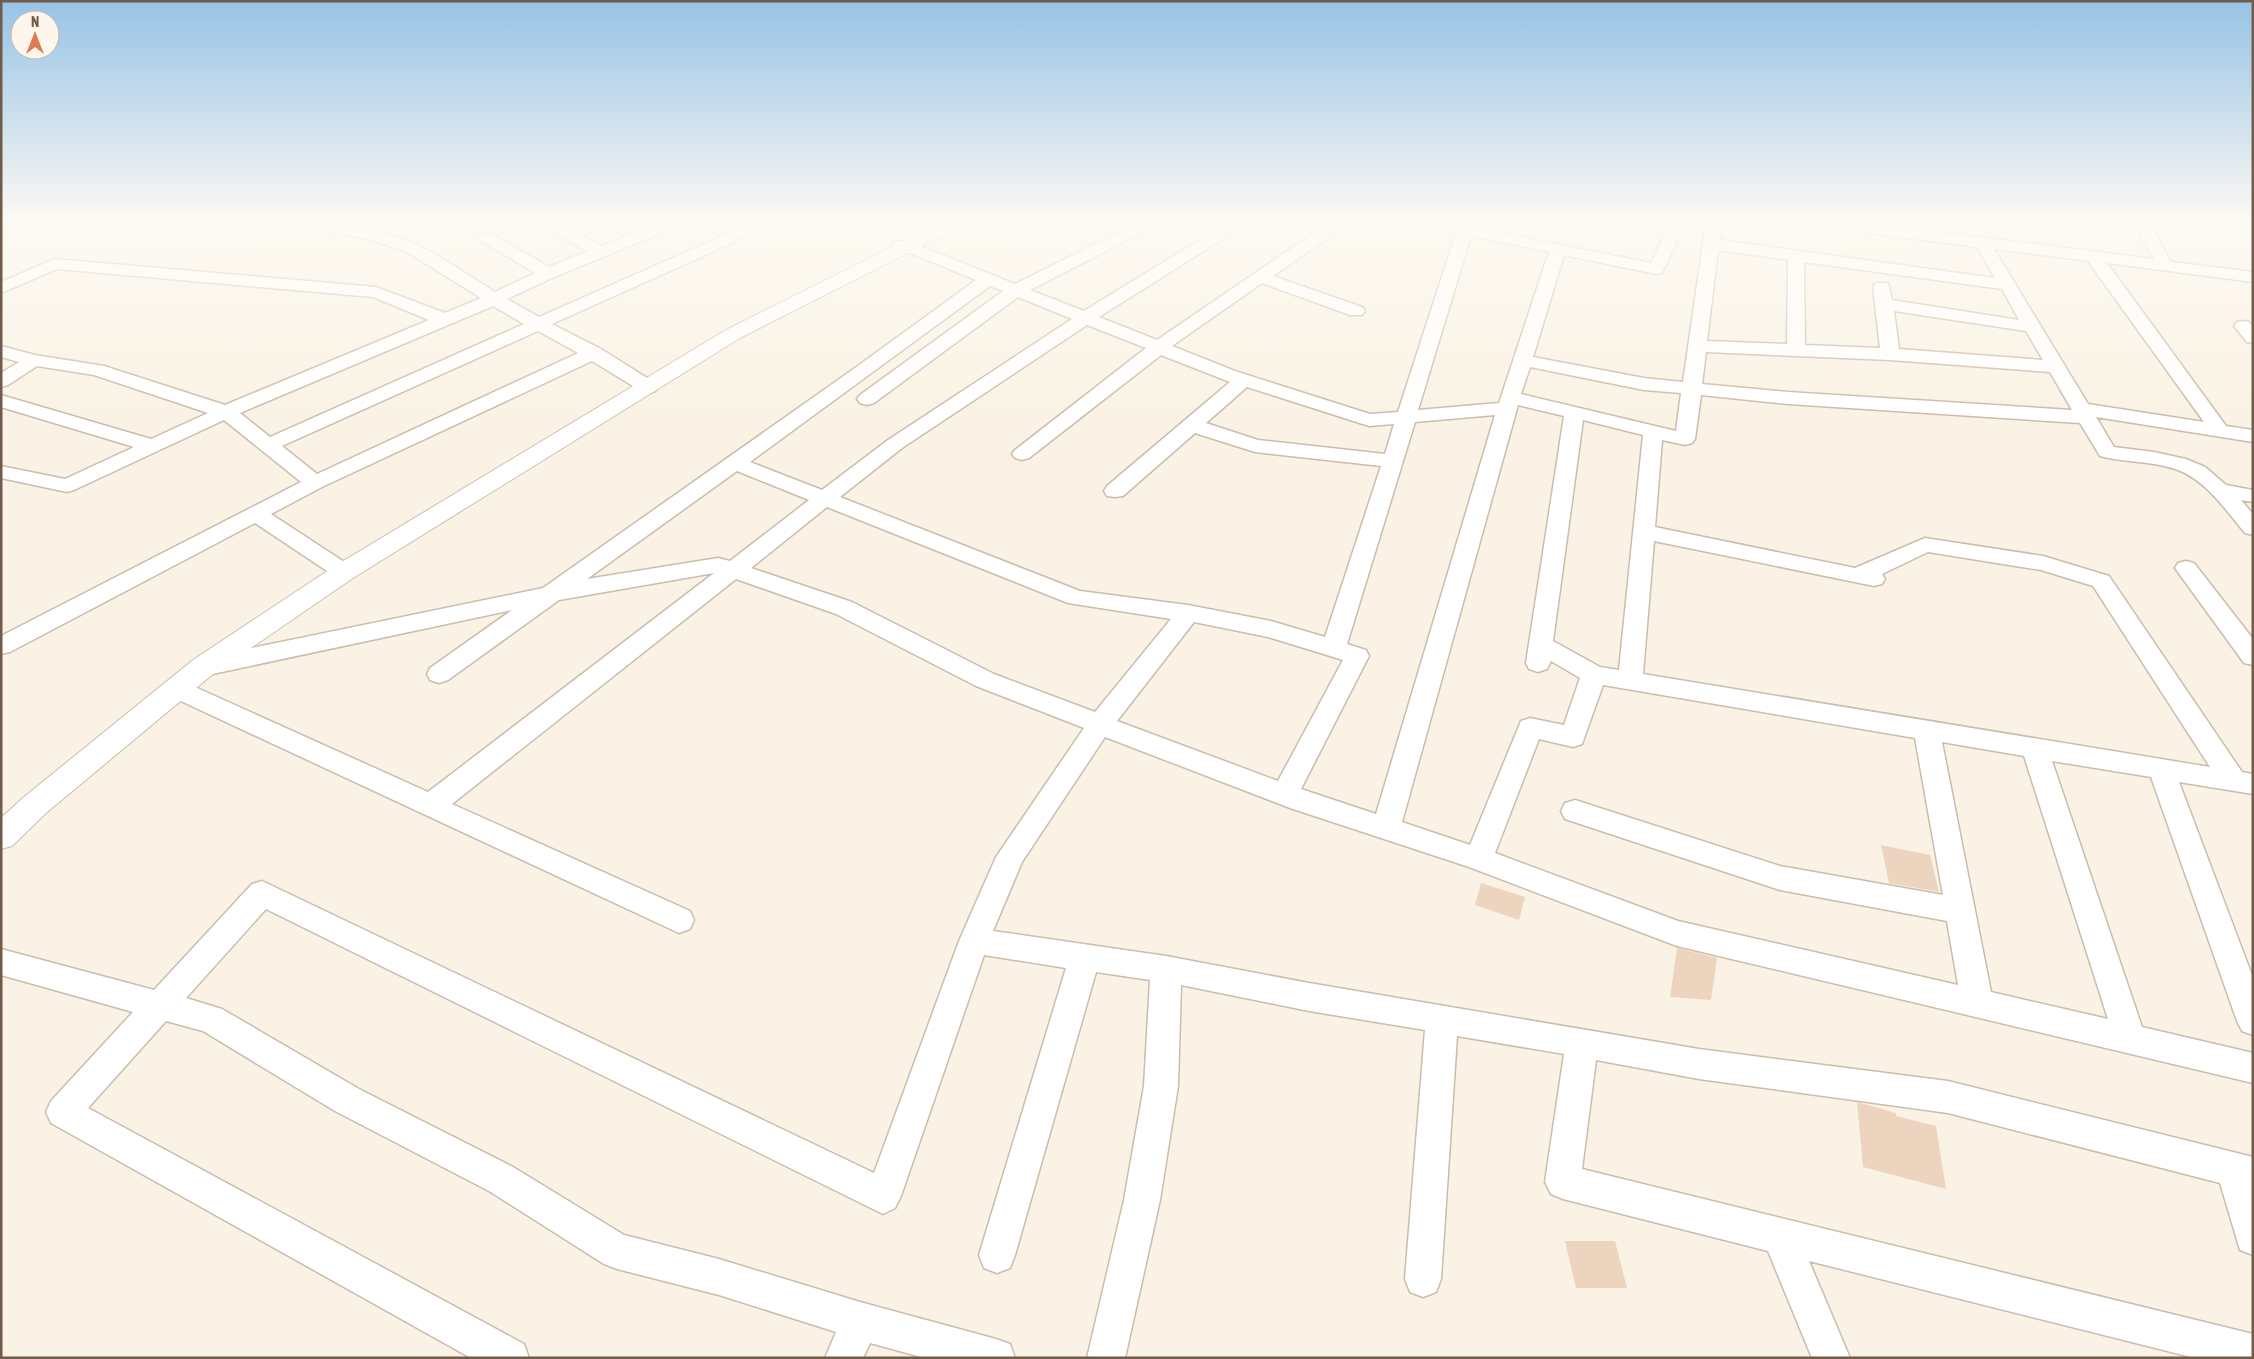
<svg xmlns="http://www.w3.org/2000/svg" width="2254" height="1359" font-family="'Asap Condensed',sans-serif">
	<style>
		.building { fill: #edd4bf }
		.lines { fill: none; stroke-linecap: round; stroke-linejoin: round }
		.street-casing { stroke: #cbbcac; stroke-width: 3 }
		.secondary-casing { stroke: #cebcaa; stroke-width: 2 }
		.street { fill: #fff; fill-rule: evenodd }
		.secondary { fill: #fff; fill-rule: evenodd }
	</style>
	<rect width="100%" height="100%" fill="#faf3e5"/>
	<path class="building" d="M 1881,845 L 1930,855 L 1939,892 L 1889,883 Z
		M 1481,883 L 1525,897 L 1519,920 L 1475,905 Z
		M 1677,948 L 1717,958 L 1711,1000 L 1670,997 Z
		M 1857,1102 L 1896,1113 L 1896,1116 L 1936,1126 L 1946,1189 L 1863,1167 Z
		M 1565,1241 L 1615,1241 L 1627,1288 L 1576,1288 Z"/>
	<g class="lines">
		<g class="street-casing">
			<path id="street" d="M 289,222 C 324,217 388,230 420,246 C 446,259 470,277 495,292 L 535,273 L 480,240 L 478,237 L 480,234 L 492,234 L 549,267 L 588,251 L 539,225 L 537,222 L 556,222 L 569,229 L 589,222 L 610,222 L 608,225 L 582,235 L 602,246 L 662,222 L 683,222 L 681,225 L 554,277 L 507,299 L 539,317 L 718,238 L 745,222 L 764,222 L 730,244 L 552,324 L 601,349 L 655,383 L 658,387 L 655,391 L 648,393 L 641,391 L 592,361 L 322,487 L 271,514 L 352,567 L 355,572 L 352,577 L 344,579 L 336,577 L 255,523 L 10,652 L 1,654 L 1,636 L 301,482 L 224,420 L 74,490 L 67,492 L 1,478 L 1,466 L 65,479 L 134,447 L 1,407 L 1,395 L 151,439 L 208,413 L 94,375 L 37,366 L 8,385 L 1,387 L 1,373 L 19,362 L 1,357 L 1,346 L 35,355 L 104,366 L 225,405 L 429,320 L 373,297 L 57,269 L 1,293 L 1,282 L 55,259 L 376,287 L 445,313 L 481,298 L 407,252 L 369,239 L 297,227 L 291,225 ZM 493,306 L 524,324 L 270,437 L 240,413 ZM 538,331 L 578,353 L 317,474 L 282,446 Z
				M 1140,222 L 1159,222 L 1157,225 L 1030,290 L 1084,311 L 1229,222 L 1247,222 L 1245,225 L 1099,317 L 1157,340 L 1330,222 L 1348,222 L 1346,225 L 1273,276 L 1362,307 L 1365,311 L 1362,315 L 1350,315 L 1262,283 L 1172,346 L 1235,371 L 1370,414 L 1398,412 L 1456,233 L 1418,225 L 1416,222 L 1445,222 L 1651,263 L 1670,222 L 1686,222 L 1662,273 L 1656,274 L 1564,255 L 1533,357 L 1644,378 L 1683,382 L 1706,222 L 1722,222 L 1720,240 L 1995,278 L 1977,247 L 1822,227 L 1816,225 L 1814,222 L 1856,222 L 2154,259 L 2133,222 L 2149,222 L 2171,262 L 2253,272 L 2253,282 L 2107,263 L 2226,426 L 2253,430 L 2253,442 L 2096,417 L 2114,447 L 2154,452 L 2186,459 L 2205,467 L 2226,485 L 2253,490 L 2253,502 L 2241,500 L 2253,514 L 2253,535 L 2245,533 C 2224,508 2202,474 2168,467 C 2146,461 2122,462 2100,456 L 2080,423 L 1788,404 L 1701,395 L 1695,439 L 1692,443 L 1685,445 L 1662,440 L 1655,527 L 1855,568 L 1925,538 L 2043,556 L 2109,576 L 2242,772 L 2253,774 L 2253,794 L 2179,782 L 2253,978 L 2253,1035 L 2242,1031 L 2237,1021 L 2151,777 L 2052,761 L 2142,1027 L 2253,1053 L 2253,1083 L 1677,946 L 1469,867 L 1290,808 L 1105,737 L 1022,862 L 993,931 L 1166,956 L 1309,983 L 1699,1049 L 1948,1081 L 2253,1157 L 2253,1255 L 2240,1250 L 2220,1183 L 1948,1113 L 1699,1079 L 1596,1060 L 1582,1169 L 2253,1334 L 2253,1358 L 2195,1358 L 1809,1261 L 1850,1358 L 1812,1358 L 1768,1251 L 1563,1199 L 1551,1194 L 1545,1182 L 1564,1054 L 1457,1036 L 1441,1279 L 1436,1292 L 1423,1297 L 1410,1292 L 1405,1279 L 1425,1030 L 1309,1011 L 1181,985 L 1178,1086 L 1160,1200 L 1125,1358 L 1087,1358 L 1124,1200 L 1144,1086 L 1150,980 L 1096,972 L 1015,1255 L 1010,1268 L 997,1273 L 984,1268 L 979,1255 L 1066,968 L 984,955 L 901,1196 L 895,1208 L 883,1214 L 266,909 L 186,998 L 222,1009 L 359,1089 L 513,1167 L 624,1235 L 719,1259 L 860,1302 L 996,1339 L 1010,1344 L 1015,1358 L 925,1358 L 870,1343 L 863,1358 L 825,1358 L 836,1332 L 719,1295 L 617,1269 L 604,1264 L 489,1191 L 335,1111 L 203,1031 L 166,1021 L 88,1108 L 524,1344 L 529,1358 L 471,1358 L 51,1123 L 46,1112 L 51,1101 L 133,1012 L 1,975 L 1,949 L 154,990 L 252,884 L 262,881 L 874,1173 L 959,941 L 996,857 L 1084,728 L 976,686 L 836,614 L 736,579 L 452,804 L 690,911 L 694,920 L 690,929 L 679,933 L 168,695 L 164,689 L 168,683 L 177,680 L 186,683 L 428,792 L 714,573 L 559,600 L 448,680 L 439,683 L 430,680 L 427,674 L 430,668 L 512,610 L 203,676 L 194,673 L 191,667 L 194,661 L 203,658 L 543,588 L 855,368 L 976,280 L 895,247 L 893,244 L 895,241 L 907,241 L 1015,284 ZM 1471,236 L 1549,252 L 1499,403 L 1418,410 ZM 1994,249 L 2088,261 L 2204,422 L 2088,404 ZM 1718,250 L 1788,260 L 1787,344 L 1707,341 ZM 1804,262 L 2002,289 L 2019,320 L 1892,300 L 1888,283 L 1876,283 L 1873,287 L 1880,348 L 1805,345 ZM 990,286 L 1003,291 L 860,395 L 857,399 L 860,403 L 867,405 L 874,403 L 1018,297 L 1072,319 L 888,440 L 822,490 L 750,462 ZM 1894,311 L 2026,331 L 2043,360 L 1899,349 ZM 1087,325 L 1146,348 L 1015,450 L 1012,454 L 1015,458 L 1022,460 L 1029,458 L 1161,355 L 1230,382 L 1107,486 L 1104,491 L 1107,496 L 1115,497 L 1123,496 L 1195,433 L 1255,452 L 1381,466 L 1325,637 L 1271,621 L 1188,605 L 1080,591 L 840,497 L 902,448 ZM 1706,352 L 1890,360 L 2050,372 L 2072,410 L 1788,392 L 1702,384 ZM 1530,367 L 1644,390 L 1681,393 L 1676,431 L 1521,394 ZM 1247,387 L 1369,426 L 1394,424 L 1385,454 L 1258,440 L 1206,423 ZM 1518,405 L 1564,416 L 1526,663 L 1529,669 L 1538,672 L 1547,669 L 1551,661 L 1580,678 L 1564,725 L 1530,718 L 1521,721 L 1470,845 L 1402,822 ZM 1495,415 L 1376,814 L 1301,789 L 1369,656 L 1366,650 L 1347,644 L 1415,422 ZM 1583,420 L 1643,435 L 1619,670 L 1600,667 L 1553,641 ZM 737,471 L 809,500 L 730,561 L 718,558 L 587,579 ZM 827,507 L 1068,603 L 1171,619 L 1095,712 L 994,674 L 852,602 L 751,568 ZM 1654,541 L 1874,586 L 1882,584 L 1885,579 L 1882,574 L 1928,552 L 2041,570 L 2093,586 L 2210,767 L 1643,674 ZM 1194,622 L 1268,637 L 1343,660 L 1278,781 L 1117,721 ZM 1603,685 L 1915,738 L 1943,895 L 1780,866 L 1575,800 L 1565,803 L 1561,811 L 1565,819 L 1780,890 L 1947,921 L 1958,985 L 1678,921 L 1495,853 L 1539,739 L 1573,747 L 1582,744 ZM 1942,742 L 2024,756 L 2108,1019 L 1991,992 Z
				M 2243,321 L 2249,322 L 2253,326 L 2253,343 L 2247,342 L 2234,326 L 2237,322 Z
				M 2186,561 L 2194,563 L 2253,639 L 2253,665 L 2244,663 L 2175,568 L 2178,563 Z"/>
		</g>
		<g class="secondary-casing">
			<path id="secondary" d="M 942,222 L 964,222 L 961,226 L 740,338 L 353,578 L 213,674 L 46,813 L 12,846 L 1,849 L 1,818 L 24,797 L 193,660 L 335,566 L 726,330 Z"/>
		</g>
		<use href="#street" class="street"/>
		<use href="#secondary" class="secondary"/>
	</g>
	<linearGradient id="sky" x2="0" y2="1"><stop stop-color="#96c3e6"/><stop offset="0.54" stop-color="#fdfaf3"/><stop offset="1" stop-color="#fdfaf3" stop-opacity="0"/></linearGradient>
	<rect width="2254" height="412" fill="url(#sky)"/>
	<rect width="2254" height="1359" fill="none" stroke="#715c4c" stroke-width="5"/>
	<g transform="translate(35 35)"><circle r="24" fill="#fdf7eb" stroke="#c5b9ab"/>
	<path d="M0-4L9 19L0 12L-9 19Z" fill="#da7b54"/>
	<text y="-8" font-size="14" font-weight="bold" text-anchor="middle" fill="#715c4c">N</text>
	</g>
</svg>
